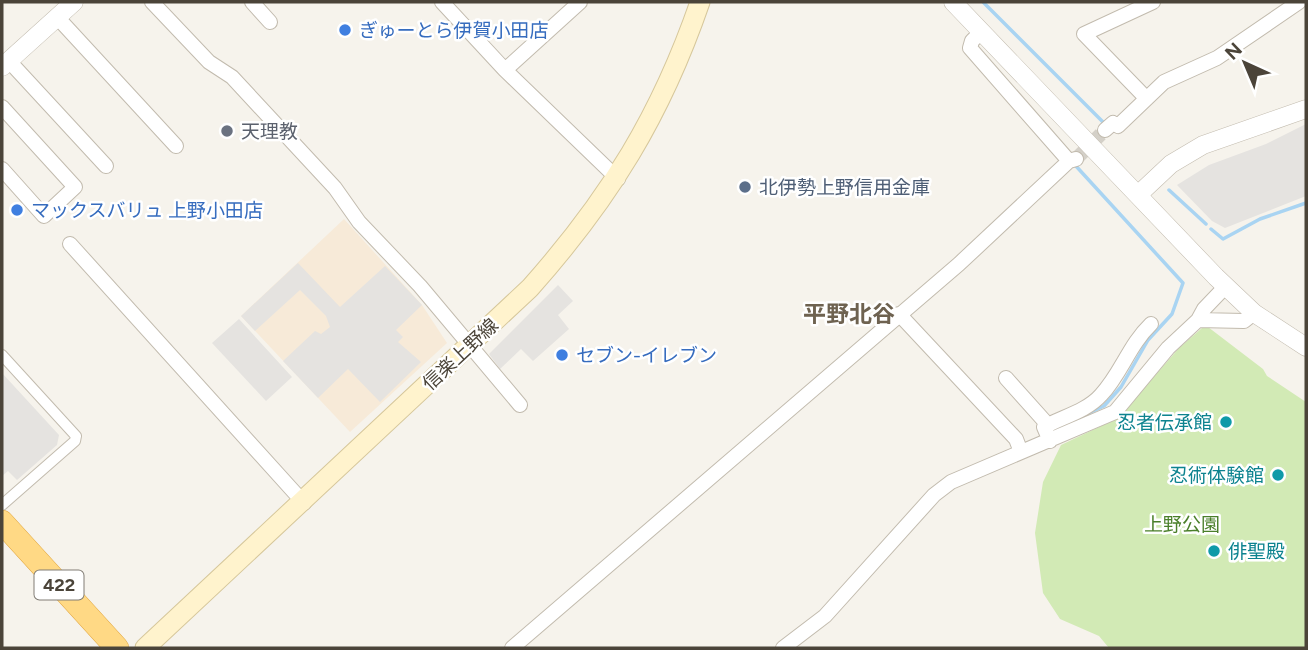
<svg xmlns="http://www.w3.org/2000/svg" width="1308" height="650" font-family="Figtree,'Noto Sans JP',sans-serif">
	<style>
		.commercial { fill: #f7ead8 }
		.green { fill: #d2eab5 }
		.parking { fill: #e5e3e0 }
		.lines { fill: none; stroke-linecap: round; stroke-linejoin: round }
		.stream { stroke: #a9d4f2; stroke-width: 3.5 }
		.minor-tunnel { stroke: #d4d0c8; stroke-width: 14; stroke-dasharray: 14 7; stroke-linecap: butt }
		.pedestrian-casing { stroke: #c2bbae; stroke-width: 12 }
		.minor-casing { stroke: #c2bbae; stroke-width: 16 }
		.tertiary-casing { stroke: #c2bbae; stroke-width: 19 }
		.secondary-casing { stroke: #d6c79b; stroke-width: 21 }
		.trunk-casing { stroke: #e0a43c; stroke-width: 24 }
		.pedestrian { stroke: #fff; stroke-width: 10 }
		.minor { stroke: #fff; stroke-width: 14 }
		.tertiary { stroke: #fff; stroke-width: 18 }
		.secondary { stroke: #fff3cd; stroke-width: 19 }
		.trunk { stroke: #ffd985; stroke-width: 23 }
		.shop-dot { fill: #3f7fe0; stroke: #fff; stroke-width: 2.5 }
		.worship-dot { fill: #6b7280; stroke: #fff; stroke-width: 2.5 }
		.service-dot { fill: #5c6f8a; stroke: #fff; stroke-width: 2.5 }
		.culture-dot { fill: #0f9aa8; stroke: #fff; stroke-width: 2.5 }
		.labels { text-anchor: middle; stroke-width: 5; stroke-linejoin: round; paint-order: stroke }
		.shield { fill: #fff; stroke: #817c74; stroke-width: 2 }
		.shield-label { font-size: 18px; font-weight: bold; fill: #4b4439 }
		.shop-label { font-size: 19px; fill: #366cbe; stroke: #fff; text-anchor: start }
		.worship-label { font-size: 19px; fill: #5b616d; stroke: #fff; text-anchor: start }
		.service-label { font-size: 19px; fill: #4e5e75; stroke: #fff; text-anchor: start }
		.street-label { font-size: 19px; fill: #4b4439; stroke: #fff }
		.culture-label { font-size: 19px; fill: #0d838f; stroke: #fff; text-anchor: end }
		.park-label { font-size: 19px; fill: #4a7f2a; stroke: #fff }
		.quarter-label { font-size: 23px; font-weight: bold; fill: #6e6250; stroke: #fff }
	</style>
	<rect width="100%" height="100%" fill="#f6f3ec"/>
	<path class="commercial" d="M 344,219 L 422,305 L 447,343 L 350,432 L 241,316 Z"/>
	<path class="green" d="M 1208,327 L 1263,369 L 1267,376 L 1306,402 L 1306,648 L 1109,648 L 1099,636 L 1060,619 L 1043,593 L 1035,533 L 1043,482 L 1061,445 L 1118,418 L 1179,348 L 1202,328 Z"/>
	<path class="parking" d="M 1306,124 L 1306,196 L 1225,228 L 1212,221 L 1177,185 L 1209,165 L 1266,144 Z
		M 298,263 L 340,307 L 385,266 L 422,305 L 396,330 L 403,337 L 398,342 L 421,362 L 380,402 L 348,369 L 318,398 L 283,361 L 315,331 L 321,334 L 330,327 L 326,316 L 300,290 L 255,331 L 241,316 Z
		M 558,285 L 573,301 L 558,315 L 569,329 L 533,361 L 521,349 L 500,369 L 489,354 Z
		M 239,319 L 292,377 L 266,401 L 212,343 Z
		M 2,373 L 59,435 L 57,445 L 17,480 L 8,471 L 2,476 Z"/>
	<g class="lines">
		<path class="stream" d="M 983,2 L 1104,123
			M 1075,165 L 1183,283 L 1172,314 L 1148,340 L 1121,387 L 1104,406 L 1089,413
			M 1169,190 L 1206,224
			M 1211,229 L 1223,239 L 1260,219 L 1306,203"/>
		<path class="minor-tunnel" d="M 1076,159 L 1105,130"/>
		<g class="pedestrian-casing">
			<path id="pedestrian" d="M 2,355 L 76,436 L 75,441 L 2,505"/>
		</g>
		<g class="minor-casing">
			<path id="minor" d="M 152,2 L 209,62 L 232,77 L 335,188 L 359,222 L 420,286 L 520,405
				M 252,2 L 270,22
				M 442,2 L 505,70 L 618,179
				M 57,17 L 176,146
				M 982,31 L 972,41 L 970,48 L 1069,161
				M 9,61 L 106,166
				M 505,70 L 580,2
				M 1146,98 L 1084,34 L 1153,2
				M 2,107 L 75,187 L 44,216 L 2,169
				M 1105,130 L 1113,123 L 1118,126 L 1164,82 L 1217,58 L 1299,2
				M 70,244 L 304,503
				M 899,314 L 1016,439 L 1021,452
				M 1198,320 L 1204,309 L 1226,286
				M 1006,378 L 1048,425
				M 1050,441 L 1044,427 C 1062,417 1087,411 1101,395 C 1121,374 1129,345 1151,324
				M 512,648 L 959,264 L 1069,161 L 1076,159
				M 783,648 L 825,616 L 934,495 L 951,482 L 1115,412 L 1168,348 L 1198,320 L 1244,321 L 1254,313"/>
		</g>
		<g class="tertiary-casing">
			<path id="tertiary" d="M 953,2 L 1216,277 L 1254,313 L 1306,347
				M 2,67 L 74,2
				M 1139,194 L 1171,164 L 1203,145 L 1306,109"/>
		</g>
		<g class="secondary-casing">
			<path id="secondary" d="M 145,648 L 530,288 C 610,198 661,115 700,2"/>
		</g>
		<g class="trunk-casing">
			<path id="trunk" d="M 2,522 L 117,648"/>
		</g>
		<use href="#pedestrian" class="pedestrian"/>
		<use href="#minor" class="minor"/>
		<use href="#tertiary" class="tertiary"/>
		<use href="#secondary" class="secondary"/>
		<use href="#trunk" class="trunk"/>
	</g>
	<g class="shop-dot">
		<circle cx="345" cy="30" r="7"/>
		<circle cx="17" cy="210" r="7"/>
		<circle cx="562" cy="355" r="7"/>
	</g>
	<circle class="worship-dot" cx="227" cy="131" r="7"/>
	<circle class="service-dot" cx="745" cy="187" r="7"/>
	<g class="culture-dot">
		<circle cx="1226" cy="422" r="7"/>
		<circle cx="1278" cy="475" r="7"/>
		<circle cx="1214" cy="551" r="7"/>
	</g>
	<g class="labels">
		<rect class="shield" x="34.5" y="570.5" width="49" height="29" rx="5"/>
		<g class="shield-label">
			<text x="59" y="591">422</text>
		</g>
		<g class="shop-label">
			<text x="359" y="37">ぎゅーとら伊賀小田店</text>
			<text x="31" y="217">マックスバリュ 上野小田店</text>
			<text x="576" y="362">セブン-イレブン</text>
		</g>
		<g class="worship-label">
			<text x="241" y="138">天理教</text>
		</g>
		<g class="service-label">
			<text x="759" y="194">北伊勢上野信用金庫</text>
		</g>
		<g class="street-label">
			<text transform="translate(460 354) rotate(-43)" y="7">信楽上野線</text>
		</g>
		<g class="culture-label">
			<text x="1212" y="429">忍者伝承館</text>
			<text x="1264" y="482">忍術体験館</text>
			<text x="1228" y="558" text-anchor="start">俳聖殿</text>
		</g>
		<g class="park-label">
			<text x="1182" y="531">上野公園</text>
		</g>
		<g class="quarter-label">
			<text x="849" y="322">平野北谷</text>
		</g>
	</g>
	<rect width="1308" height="650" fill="none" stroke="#4b4439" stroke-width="7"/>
	<g transform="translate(1245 63) rotate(316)" stroke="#ffffff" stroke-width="5" paint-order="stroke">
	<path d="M0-5L12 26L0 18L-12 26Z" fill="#4b4439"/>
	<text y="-10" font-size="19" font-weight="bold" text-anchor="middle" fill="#4b4439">N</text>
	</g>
</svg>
